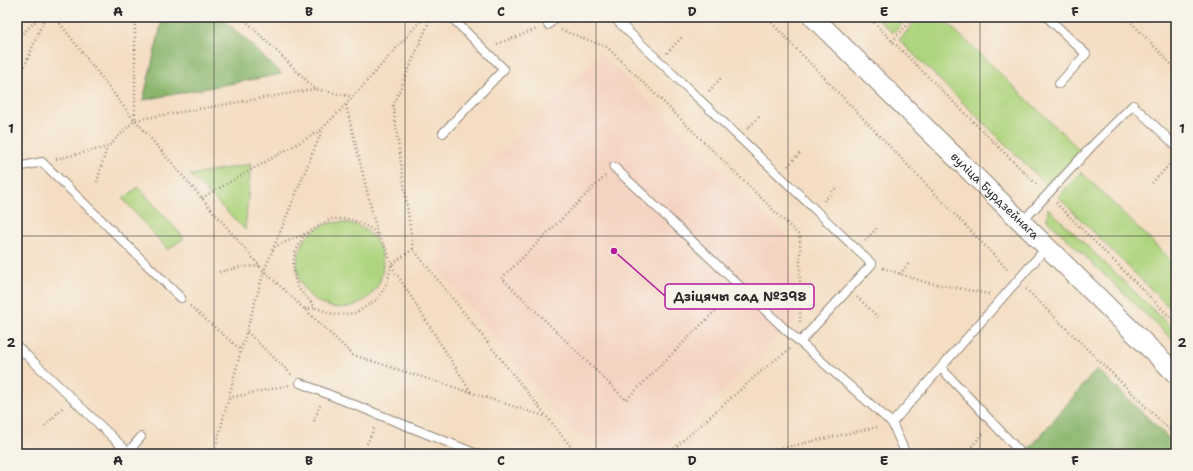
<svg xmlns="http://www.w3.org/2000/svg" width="1193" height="471" font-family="'Shantell Sans',sans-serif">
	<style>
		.built { fill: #f5d3c2 }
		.green { fill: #add47e; stroke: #6c8054 }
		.forest { fill: #8ab66d; stroke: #5a704c }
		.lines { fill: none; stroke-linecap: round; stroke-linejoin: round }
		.service-casing { stroke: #908476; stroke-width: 10 }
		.tertiary-casing { stroke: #908476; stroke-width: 21 }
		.path { stroke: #908476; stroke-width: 2.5; stroke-dasharray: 1 3; stroke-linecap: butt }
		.service { stroke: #fff; stroke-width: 8 }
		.tertiary { stroke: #fff; stroke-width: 19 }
		.grid { fill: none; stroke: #2b2b2b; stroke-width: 1; stroke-opacity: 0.55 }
		.labels { text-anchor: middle; stroke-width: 3; stroke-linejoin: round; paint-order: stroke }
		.street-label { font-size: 12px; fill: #2b2b2b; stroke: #f7f3e8 }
		.leader { fill: none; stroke: #b5179e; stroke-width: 1.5 }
		.callout-dot { fill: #b5179e; stroke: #f7f3e8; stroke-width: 1.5 }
		.callout { fill: #f7f3e8; stroke: #b5179e; stroke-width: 1.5 }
		.callout-label { font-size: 13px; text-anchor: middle; font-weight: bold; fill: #2b2b2b }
		.neatline { fill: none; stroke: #2b2b2b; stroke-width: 1.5 }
		.grid-label { font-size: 13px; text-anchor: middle; font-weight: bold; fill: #2b2b2b }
	</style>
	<rect width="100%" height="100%" fill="#f7f3e8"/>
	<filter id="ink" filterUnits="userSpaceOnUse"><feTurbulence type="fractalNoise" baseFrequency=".025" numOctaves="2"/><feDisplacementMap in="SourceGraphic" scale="8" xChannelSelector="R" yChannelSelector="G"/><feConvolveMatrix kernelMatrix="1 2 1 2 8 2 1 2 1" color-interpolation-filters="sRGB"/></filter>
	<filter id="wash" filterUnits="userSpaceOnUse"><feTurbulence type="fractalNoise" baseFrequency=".012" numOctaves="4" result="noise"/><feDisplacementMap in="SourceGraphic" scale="16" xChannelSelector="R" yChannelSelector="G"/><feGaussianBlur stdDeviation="0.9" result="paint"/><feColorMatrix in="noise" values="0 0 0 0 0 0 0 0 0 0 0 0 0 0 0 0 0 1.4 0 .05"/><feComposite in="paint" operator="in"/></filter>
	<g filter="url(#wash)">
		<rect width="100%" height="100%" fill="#f4ddc2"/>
		<path class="built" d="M 601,54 L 787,236 L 797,319 L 657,454 L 621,454 L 570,430 L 435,265 L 451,200 Z"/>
		<path class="green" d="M 876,17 L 909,17 L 893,33 Z
			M 920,17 L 941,17 L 1081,151 L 1047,185 L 899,40 Z
			M 251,164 L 245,230 L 190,175 Z
			M 1081,172 L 1176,265 L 1176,314 L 1058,197 Z
			M 138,187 L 184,238 L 168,250 L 123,199 Z
			M 1048,208 L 1176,332 L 1176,343 L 1047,220 Z
			M297 265a43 43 0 1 1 86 0a43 43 0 1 1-86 0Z"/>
		<path class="forest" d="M 163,17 L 221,17 L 282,74 L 143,100 Z
			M 1097,369 L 1176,445 L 1176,454 L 1030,454 L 1029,449 Z"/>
	</g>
	<g filter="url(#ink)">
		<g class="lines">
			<g class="service-casing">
				<path id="service" d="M 613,17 L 872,264 L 800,342
					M 1047,17 L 1086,54 L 1059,84
					M 548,25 L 556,17
					M 443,133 L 504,69 L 451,17
					M 17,167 L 42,162 L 181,298
					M 614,167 L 786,330 L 892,423 L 906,454
					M 1022,222 L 1091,147 L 1133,105 L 1176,146
					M 17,346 L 128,452 L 141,437
					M 941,368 L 1022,454
					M 300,383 L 477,454
					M 892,423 L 1047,247"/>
			</g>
			<g class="tertiary-casing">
				<g id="tertiary">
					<path id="s1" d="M 813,17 L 1176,374"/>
				</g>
			</g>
			<path class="path" d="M 55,17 L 134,120
				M 135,17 L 135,120 L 315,89 L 353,97
				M 242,17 L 315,89
				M 431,17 L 393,106 L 413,249 L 575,452 L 574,454
				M 766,17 L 1009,271
				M 868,17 L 1038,186
				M 1126,17 L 1176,69
				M 561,30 L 607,47 L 800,236 L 800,324
				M 17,39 L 40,17
				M 892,41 L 915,17
				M 497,44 L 537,29
				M 667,53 L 682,37
				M 17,85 L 45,17
				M 709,91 L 722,77
				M 346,105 L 378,236
				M 747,129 L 761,115
				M 56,159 L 108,147 L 135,120 L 264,271 L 353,355 L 547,417
				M 788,166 L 800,153
				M 605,176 L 502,278 L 626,400 L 732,294
				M 97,182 L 107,147
				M 1152,183 L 1176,158
				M 202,198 L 323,129
				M 824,201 L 836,188
				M 1056,203 L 1176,323
				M 865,241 L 877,228
				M 274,247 L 305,234 L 331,219 L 350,219 L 372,229 L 387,249 L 391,265 L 388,281 L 378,299 L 356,313 L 336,315 L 316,308 L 298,288 L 295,279 L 293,263 L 295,253 L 305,234
				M 413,249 L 391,265 L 471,392
				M 883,268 L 925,282 L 989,294
				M 219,272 L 241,267 L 260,266
				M 900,274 L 910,262
				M 1026,289 L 1176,436
				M 857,297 L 878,317
				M 190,306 L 241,350
				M 305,309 L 316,308
				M 247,332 L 292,375
				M 229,398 L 289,385
				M 314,421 L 320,405
				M 45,426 L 64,406
				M 367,444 L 375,426
				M 966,452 L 985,432
				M 214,454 L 241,350 L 264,271 L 323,128 L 353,97 L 424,17
				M 668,454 L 767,366 L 790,349
				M 755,454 L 877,427"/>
			<use href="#service" class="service"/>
			<use href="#tertiary" class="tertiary"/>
		</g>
	</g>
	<path class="grid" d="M 214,17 L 214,454M 405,17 L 405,454M 596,17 L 596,454M 788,17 L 788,454M 980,17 L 980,454M 17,236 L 1176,236"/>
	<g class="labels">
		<g class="street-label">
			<text dy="4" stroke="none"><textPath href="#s1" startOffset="255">вуліца Бурдзейнага</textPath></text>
		</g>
	</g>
	<path class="leader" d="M614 251L665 296"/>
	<circle class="callout-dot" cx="614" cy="251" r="4"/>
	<rect class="callout" x="665" y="284" width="149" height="25" rx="4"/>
	<g class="callout-label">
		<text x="740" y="301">Дзіцячы сад №398</text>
	</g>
	<rect width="1193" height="471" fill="none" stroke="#f7f3e8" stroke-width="44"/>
	<rect x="22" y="22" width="1149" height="427" class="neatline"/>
	<g class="grid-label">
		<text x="118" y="16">A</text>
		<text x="309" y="16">B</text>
		<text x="501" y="16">C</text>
		<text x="692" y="16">D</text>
		<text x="884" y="16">E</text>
		<text x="1075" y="16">F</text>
		<text x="11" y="133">1</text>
		<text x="1182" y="133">1</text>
		<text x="11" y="347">2</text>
		<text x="1182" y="347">2</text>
		<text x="118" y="465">A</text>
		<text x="309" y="465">B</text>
		<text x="501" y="465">C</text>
		<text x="692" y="465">D</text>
		<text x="884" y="465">E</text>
		<text x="1075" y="465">F</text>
	</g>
</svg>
